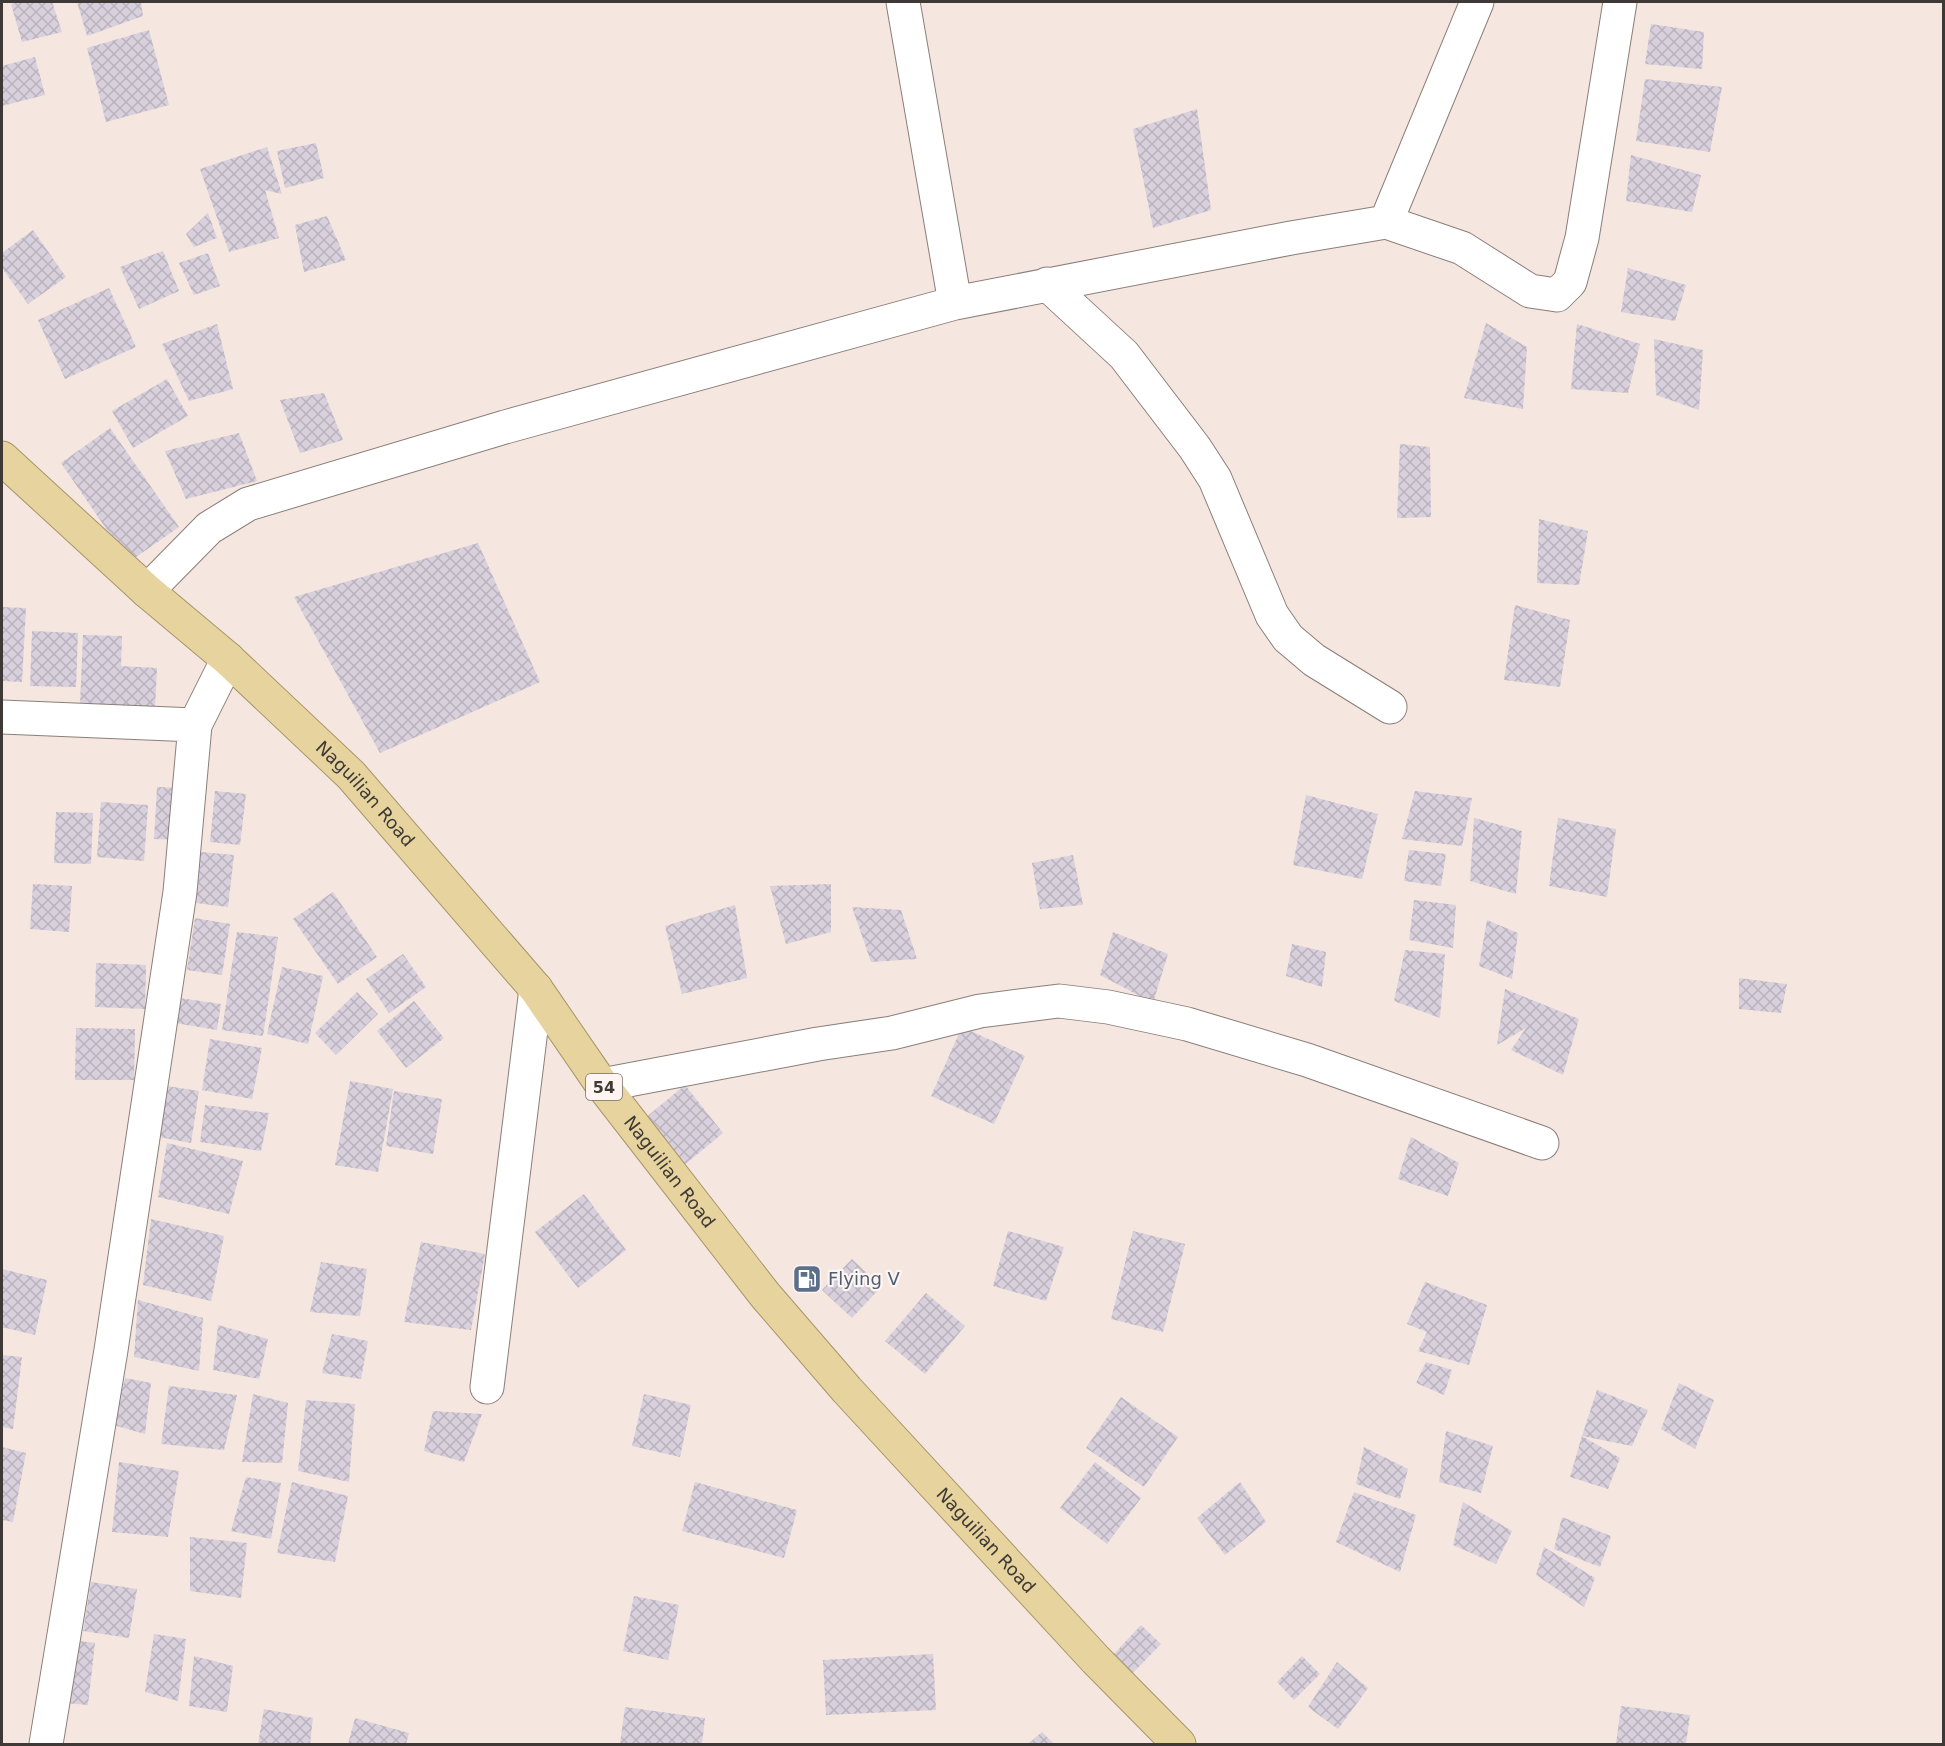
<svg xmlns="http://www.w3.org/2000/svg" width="1945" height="1746" font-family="'DejaVu Sans',sans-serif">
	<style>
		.building { fill: url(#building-cross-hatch) }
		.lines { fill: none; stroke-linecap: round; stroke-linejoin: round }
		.minor-casing { stroke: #8b7e79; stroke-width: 35 }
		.trunk-casing { stroke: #a79669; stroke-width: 35 }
		.minor { stroke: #fff; stroke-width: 33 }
		.trunk { stroke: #e6d39e; stroke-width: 33 }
		.labels { text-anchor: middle; stroke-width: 4.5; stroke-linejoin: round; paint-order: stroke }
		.shield { fill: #fef5f1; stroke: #78716e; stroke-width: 1.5 }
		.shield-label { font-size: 16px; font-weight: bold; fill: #3e3936 }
		.street-label { font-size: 18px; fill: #3e3936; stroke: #fef5f1 }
		.service-label { font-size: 18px; fill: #4e5e75; stroke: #fef5f1; text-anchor: start }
	</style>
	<defs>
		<pattern id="building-cross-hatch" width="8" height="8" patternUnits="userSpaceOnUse" patternTransform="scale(1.5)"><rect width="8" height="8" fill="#d8d0dc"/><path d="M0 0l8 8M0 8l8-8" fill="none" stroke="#bab3bd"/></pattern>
	</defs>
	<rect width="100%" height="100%" fill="#f5e6e0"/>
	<path class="building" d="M 18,2 L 52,2 L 62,32 L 22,42 L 11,4 Z
		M 77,2 L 141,2 L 143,16 L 87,36 Z
		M 1651,24 L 1704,32 L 1702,69 L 1645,64 Z
		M 149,30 L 169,105 L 106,122 L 87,48 Z
		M 35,57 L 45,95 L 2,106 L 2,66 Z
		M 1645,79 L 1722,87 L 1710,152 L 1636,141 Z
		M 1197,109 L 1211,210 L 1153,228 L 1133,129 Z
		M 316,143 L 324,178 L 285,188 L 277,151 Z
		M 267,147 L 282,194 L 265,190 L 279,238 L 229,252 L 200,169 Z
		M 1631,155 L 1701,175 L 1692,212 L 1626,201 Z
		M 208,213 L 217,238 L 194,247 L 186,234 Z
		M 327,216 L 346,260 L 304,272 L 295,225 Z
		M 33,230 L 66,277 L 28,304 L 2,268 L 2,253 Z
		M 163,251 L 179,291 L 139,309 L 120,267 Z
		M 208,253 L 220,286 L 194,295 L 179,263 Z
		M 1628,268 L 1686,285 L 1675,321 L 1621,312 Z
		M 109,288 L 136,347 L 65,379 L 38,320 Z
		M 1486,323 L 1527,347 L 1523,409 L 1464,398 Z
		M 217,324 L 233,389 L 189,401 L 162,344 Z
		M 1577,324 L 1640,344 L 1628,393 L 1571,389 Z
		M 1654,339 L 1703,350 L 1699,410 L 1656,395 Z
		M 167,379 L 188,416 L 133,448 L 112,411 Z
		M 324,393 L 343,440 L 300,453 L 280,400 Z
		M 110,428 L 179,527 L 129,562 L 61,463 Z
		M 239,433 L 257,481 L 186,499 L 165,451 Z
		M 1400,444 L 1430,447 L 1431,517 L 1397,518 Z
		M 1539,519 L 1588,531 L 1579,585 L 1537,583 Z
		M 478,543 L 540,682 L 380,753 L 294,597 Z
		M 1515,605 L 1570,620 L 1560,687 L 1504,680 Z
		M 2,607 L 26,608 L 22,682 L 2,681 Z
		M 32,631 L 78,633 L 76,687 L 30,686 Z
		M 83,635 L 122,636 L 121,666 L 157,668 L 155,709 L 80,705 Z
		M 157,787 L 184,788 L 181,840 L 154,839 Z
		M 215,791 L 246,794 L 240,845 L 210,842 Z
		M 1415,791 L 1472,798 L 1462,846 L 1402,839 Z
		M 1306,795 L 1378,814 L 1362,879 L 1293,865 Z
		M 101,802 L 148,805 L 144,861 L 97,857 Z
		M 56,812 L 93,813 L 91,864 L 54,863 Z
		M 1474,818 L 1522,831 L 1516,894 L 1470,881 Z
		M 1558,818 L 1616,829 L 1607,897 L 1549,886 Z
		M 1409,850 L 1446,854 L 1441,886 L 1404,881 Z
		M 201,852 L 234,855 L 228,907 L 196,903 Z
		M 1073,855 L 1083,905 L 1040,909 L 1032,863 Z
		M 33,884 L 72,886 L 69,932 L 30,929 Z
		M 831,884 L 831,932 L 786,944 L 770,886 Z
		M 333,892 L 377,957 L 338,984 L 293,919 Z
		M 1414,900 L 1456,905 L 1453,948 L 1409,940 Z
		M 735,905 L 747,978 L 682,994 L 665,926 Z
		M 852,907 L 901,910 L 917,959 L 871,962 Z
		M 195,918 L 230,924 L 222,975 L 187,970 Z
		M 1487,920 L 1518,933 L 1512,979 L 1479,966 Z
		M 237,932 L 278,937 L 263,1036 L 222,1030 Z
		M 1113,932 L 1168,954 L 1153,1003 L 1100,975 Z
		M 1292,944 L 1326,952 L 1322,987 L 1286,976 Z
		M 1405,950 L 1445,954 L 1440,1018 L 1394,1001 Z
		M 403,954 L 426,987 L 389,1013 L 366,979 Z
		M 96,963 L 146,965 L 145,1009 L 95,1007 Z
		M 282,967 L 323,976 L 308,1044 L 267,1034 Z
		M 1739,978 L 1787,984 L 1781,1013 L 1739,1009 Z
		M 1505,989 L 1579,1019 L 1563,1075 L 1511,1050 L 1526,1028 L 1497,1045 Z
		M 357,992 L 378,1014 L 336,1055 L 315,1033 Z
		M 173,997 L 221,1004 L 217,1030 L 169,1022 Z
		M 414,1001 L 444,1038 L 406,1068 L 377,1031 Z
		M 962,1027 L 1025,1056 L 994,1124 L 931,1096 Z
		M 76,1028 L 135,1029 L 134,1080 L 75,1080 Z
		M 210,1039 L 262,1048 L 252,1099 L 202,1090 Z
		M 350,1081 L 393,1089 L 378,1172 L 335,1165 Z
		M 685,1085 L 723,1133 L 682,1167 L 644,1119 Z
		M 167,1086 L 199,1091 L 191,1143 L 159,1137 Z
		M 394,1091 L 442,1099 L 433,1154 L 386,1146 Z
		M 205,1105 L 269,1113 L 261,1151 L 200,1142 Z
		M 1411,1137 L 1459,1163 L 1448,1196 L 1398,1179 Z
		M 167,1143 L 243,1161 L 229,1214 L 158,1197 Z
		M 584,1194 L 626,1250 L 578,1288 L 535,1232 Z
		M 151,1219 L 224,1236 L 211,1301 L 143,1285 Z
		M 1008,1231 L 1064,1247 L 1046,1301 L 993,1286 Z
		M 1133,1231 L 1185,1244 L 1163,1332 L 1111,1319 Z
		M 421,1242 L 485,1254 L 471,1330 L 404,1322 Z
		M 852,1259 L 881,1287 L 852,1318 L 822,1290 Z
		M 321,1262 L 367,1269 L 360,1316 L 310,1312 Z
		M 2,1269 L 47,1280 L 35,1335 L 2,1327 Z
		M 1425,1282 L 1487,1305 L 1469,1365 L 1418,1351 L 1427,1332 L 1407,1324 Z
		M 926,1293 L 965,1326 L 925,1374 L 885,1341 Z
		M 138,1300 L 203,1318 L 199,1371 L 134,1357 Z
		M 218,1325 L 268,1339 L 259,1379 L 213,1370 Z
		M 332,1334 L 368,1341 L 361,1379 L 322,1373 Z
		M 2,1355 L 22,1357 L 13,1429 L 2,1427 Z
		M 1426,1362 L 1452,1370 L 1444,1395 L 1416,1383 Z
		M 125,1378 L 151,1383 L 145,1434 L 113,1425 Z
		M 1679,1383 L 1714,1400 L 1695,1449 L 1661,1429 Z
		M 169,1386 L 237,1395 L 224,1450 L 161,1444 Z
		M 1597,1390 L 1648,1410 L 1632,1446 L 1582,1436 Z
		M 253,1394 L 288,1403 L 282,1463 L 242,1462 Z
		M 644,1394 L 691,1405 L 680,1457 L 632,1446 Z
		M 1121,1397 L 1178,1437 L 1144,1487 L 1086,1448 Z
		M 306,1400 L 355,1404 L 349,1482 L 298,1471 Z
		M 433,1411 L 482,1414 L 464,1462 L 424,1451 Z
		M 1446,1431 L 1493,1446 L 1481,1493 L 1439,1482 Z
		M 1582,1436 L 1620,1458 L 1608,1489 L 1570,1477 Z
		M 2,1447 L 26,1453 L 13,1522 L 2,1520 Z
		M 1364,1447 L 1408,1469 L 1400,1499 L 1356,1484 Z
		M 119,1462 L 179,1471 L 168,1537 L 112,1532 Z
		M 1095,1462 L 1141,1498 L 1107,1544 L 1060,1508 Z
		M 246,1477 L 281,1483 L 271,1539 L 231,1531 Z
		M 292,1482 L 348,1496 L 335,1562 L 277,1553 Z
		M 695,1482 L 797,1510 L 784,1558 L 682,1531 Z
		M 1240,1482 L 1266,1522 L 1225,1555 L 1197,1518 Z
		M 1354,1492 L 1416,1515 L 1400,1572 L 1336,1542 Z
		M 1463,1502 L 1512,1531 L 1496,1564 L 1453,1545 Z
		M 1562,1517 L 1611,1536 L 1600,1567 L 1554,1549 Z
		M 190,1537 L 247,1543 L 241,1598 L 190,1591 Z
		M 1544,1547 L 1595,1578 L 1584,1607 L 1536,1575 Z
		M 91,1582 L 137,1589 L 129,1638 L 83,1631 Z
		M 634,1596 L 679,1605 L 668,1660 L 623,1651 Z
		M 1141,1625 L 1161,1644 L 1132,1674 L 1113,1655 Z
		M 154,1634 L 186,1639 L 178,1701 L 145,1692 Z
		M 72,1640 L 95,1643 L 88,1705 L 65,1703 Z
		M 933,1654 L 936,1710 L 826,1715 L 823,1660 Z
		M 194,1656 L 233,1666 L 227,1712 L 189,1706 Z
		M 1302,1656 L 1320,1674 L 1294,1700 L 1277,1682 Z
		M 1337,1662 L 1368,1688 L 1338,1729 L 1308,1707 Z
		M 1621,1706 L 1690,1715 L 1686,1744 L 1616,1744 Z
		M 625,1707 L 705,1718 L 702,1744 L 620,1744 Z
		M 264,1709 L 313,1718 L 310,1744 L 258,1744 Z
		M 355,1718 L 409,1733 L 406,1744 L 348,1744 Z
		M 1042,1732 L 1054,1744 L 1028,1744 Z"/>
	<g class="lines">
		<g class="minor-casing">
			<path id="minor" d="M 903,2 L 955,303
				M 1386,222 L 1462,248 L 1530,291 L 1557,295 L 1570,282 L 1582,238 L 1620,2
				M 1047,284 L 1124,355 L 1195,448 L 1215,479 L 1272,615 L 1288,638 L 1314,660 L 1390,707
				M 147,591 L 209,528 L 248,504 L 505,427 L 955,303 L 1291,238 L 1386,222 L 1477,2
				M 2,717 L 195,725
				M 602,1085 L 818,1044 L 892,1033 L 980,1011 L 1059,1001 L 1108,1007 L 1187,1024 L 1307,1060 L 1542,1143
				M 487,1387 L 536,989
				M 46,1744 L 111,1350 L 180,892 L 195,725 L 228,659"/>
		</g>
		<g class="trunk-casing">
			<g id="trunk">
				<path id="s1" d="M 2,458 L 147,591 L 228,659 L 351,775 L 536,989 L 602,1085 L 765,1295 L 847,1390 L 1096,1660 L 1179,1744"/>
			</g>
		</g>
		<use href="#minor" class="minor"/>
		<use href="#trunk" class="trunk"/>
	</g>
	<defs>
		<g id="fuel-square" transform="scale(1.5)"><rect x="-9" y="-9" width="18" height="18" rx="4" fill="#5c6f8a" stroke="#fef5f1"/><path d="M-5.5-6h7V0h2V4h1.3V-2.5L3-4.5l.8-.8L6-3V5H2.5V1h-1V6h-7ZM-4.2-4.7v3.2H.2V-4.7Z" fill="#fff"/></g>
	</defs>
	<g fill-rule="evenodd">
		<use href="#fuel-square" x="807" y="1279"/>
	</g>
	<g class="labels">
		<rect class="shield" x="586" y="1074" width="36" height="26" rx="4.5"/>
		<g class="shield-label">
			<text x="604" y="1093">54</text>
		</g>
		<g class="street-label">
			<text dy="6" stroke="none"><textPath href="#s1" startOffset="495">Naguilian Road</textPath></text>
			<text dy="6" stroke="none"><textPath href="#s1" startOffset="981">Naguilian Road</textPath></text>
			<text dy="6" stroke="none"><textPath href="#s1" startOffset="1467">Naguilian Road</textPath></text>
		</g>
		<g class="service-label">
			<text x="828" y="1285">Flying V</text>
		</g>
	</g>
	<rect width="1945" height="1746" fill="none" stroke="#3e3936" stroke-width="6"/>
</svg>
